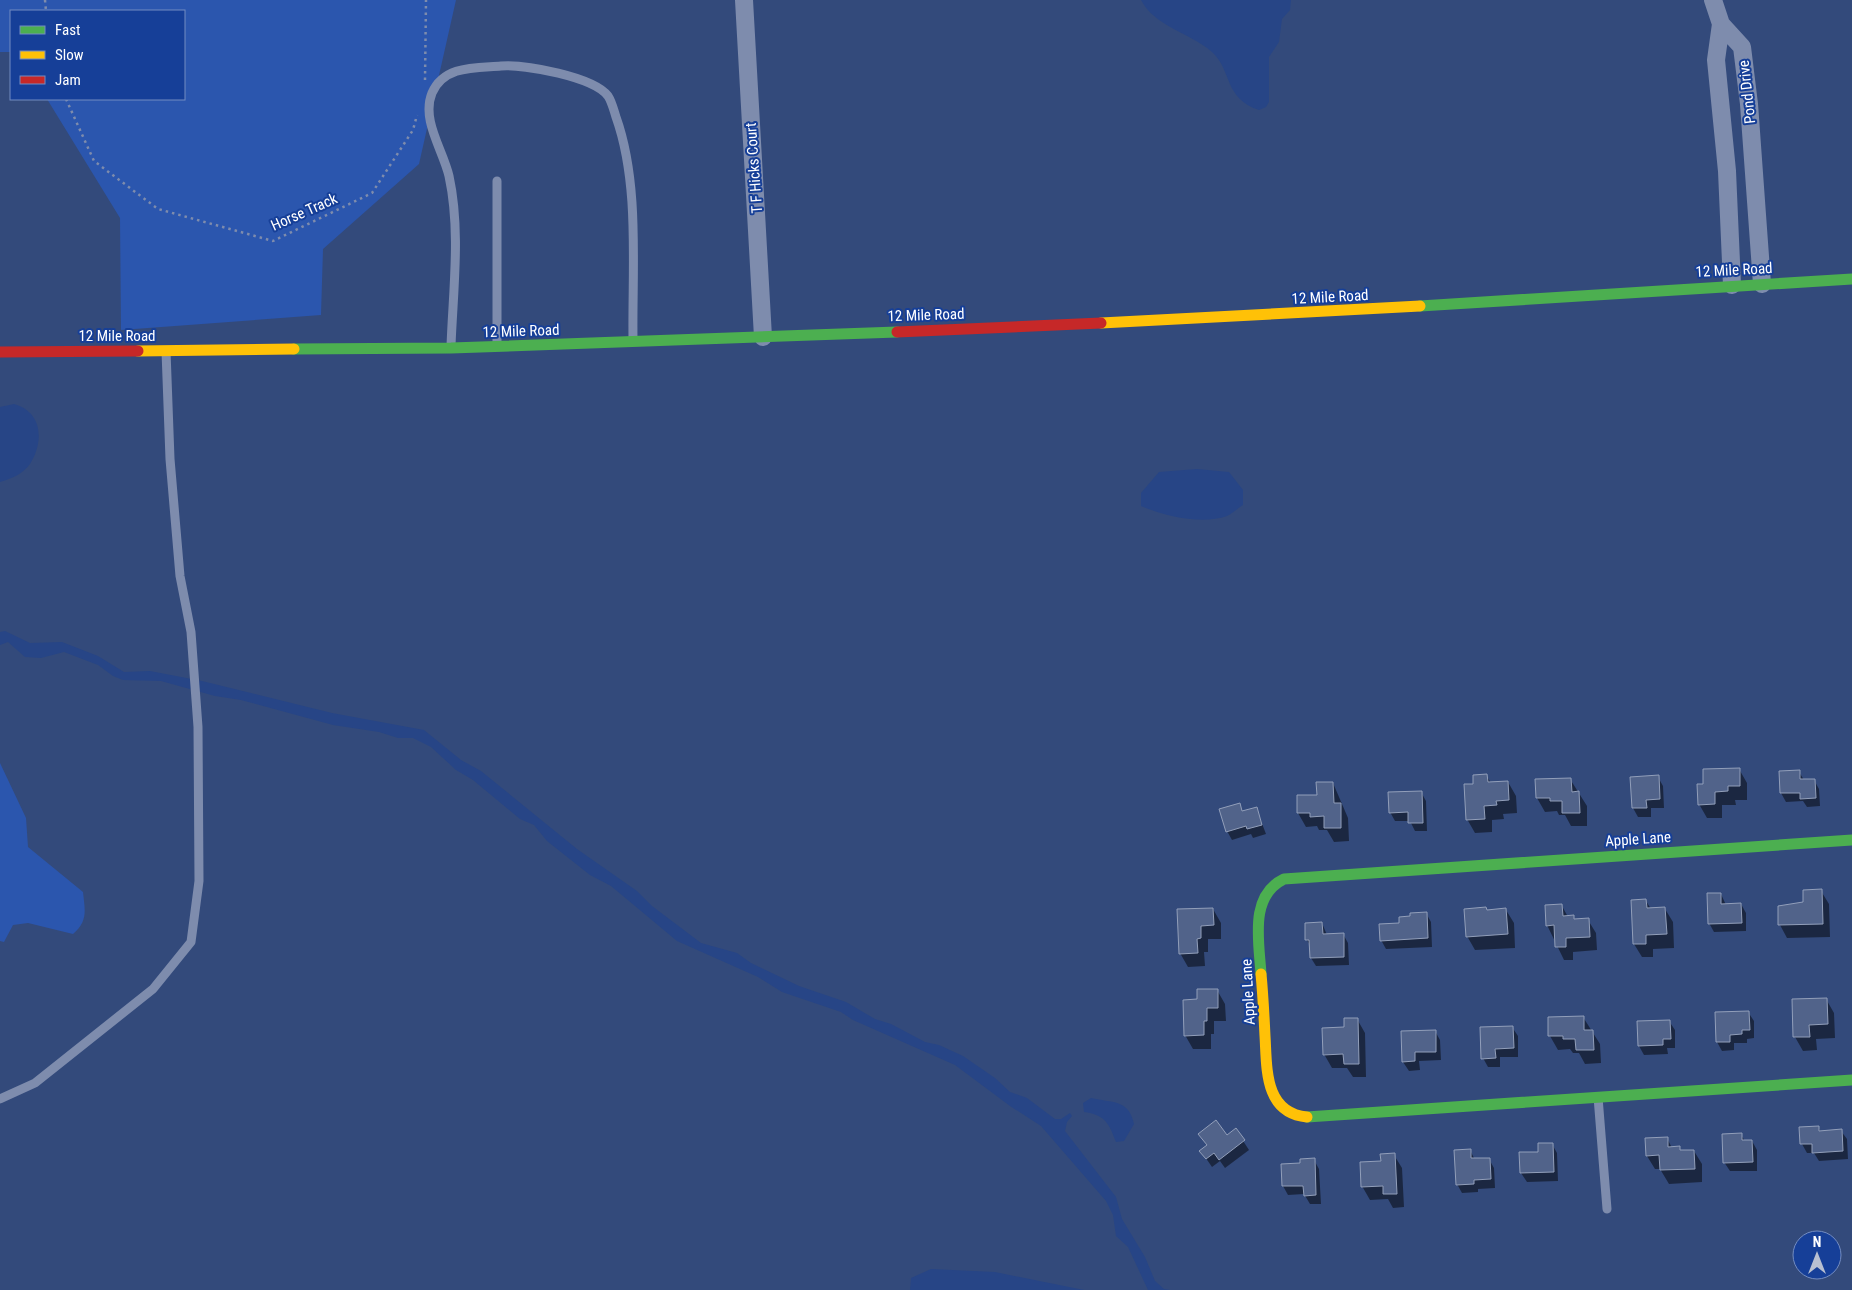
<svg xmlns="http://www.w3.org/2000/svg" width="1852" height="1290" font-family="'Roboto Condensed',sans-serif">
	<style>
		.green { fill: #2b56ae }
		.water { fill: #274586 }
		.shadow { fill: #0007 }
		.building { fill: #51638a; stroke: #929fba }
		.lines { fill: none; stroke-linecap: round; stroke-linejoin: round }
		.path { stroke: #7e8cad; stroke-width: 2.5; stroke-dasharray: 2.5 4; stroke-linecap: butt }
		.lane { stroke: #7e8cad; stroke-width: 9 }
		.street { stroke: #7e8cad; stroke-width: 18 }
		.fast { stroke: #4caf50; stroke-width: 11 }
		.slow { stroke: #ffc107; stroke-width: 11 }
		.jam { stroke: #c62828; stroke-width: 11 }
		.labels { text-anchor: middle; stroke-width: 4; stroke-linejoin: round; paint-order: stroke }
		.street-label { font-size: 15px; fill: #fff; stroke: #163f98 }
	</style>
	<rect width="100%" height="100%" fill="#334a7b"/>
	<path class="green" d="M 0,0 L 456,0 L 419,164 L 323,249 L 321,315 L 121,330 L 120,218 L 47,99 L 184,99 L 184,11 L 11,11 L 11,52 L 0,52 Z
		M 0,763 L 26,818 L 28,847 L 83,892 C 85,911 88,921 73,934 L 28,923 L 13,925 L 4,942 L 0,941 Z"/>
	<path class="water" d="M 1141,0 L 1291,0 L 1290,10 L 1282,19 L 1279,42 L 1269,57 L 1269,102 L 1266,107 L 1259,110 C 1224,99 1232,70 1212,52 C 1191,33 1155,27 1141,0 Z
		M 14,404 C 43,412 44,442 30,464 C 23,474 11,479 0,482 L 0,407 Z
		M 1197,469 L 1229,472 L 1243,490 L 1243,505 C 1238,508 1232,514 1227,516 C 1202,525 1164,516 1141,506 L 1141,493 L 1159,472 Z
		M 5,631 L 30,643 L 62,642 L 98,656 L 124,672 L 150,671 L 202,681 L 332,713 L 424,730 L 461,760 L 481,771 L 577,849 L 637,891 L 652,906 L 701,943 L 737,953 L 751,963 L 799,986 L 846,1002 L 875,1019 L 891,1024 L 925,1042 L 939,1045 L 963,1056 L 995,1078 L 1010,1092 L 1027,1098 L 1055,1119 L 1061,1119 L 1070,1113 L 1072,1116 L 1067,1122 L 1065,1131 L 1116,1197 L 1122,1219 L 1145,1257 L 1155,1281 L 1164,1289 L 1170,1290 L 1148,1290 L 1128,1247 L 1116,1236 L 1113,1215 L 1106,1201 L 1041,1126 L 1010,1106 L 955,1065 L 853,1020 L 841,1012 L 782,992 L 758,977 L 677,941 L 611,886 L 590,875 L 547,841 L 534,825 L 520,819 L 473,780 L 456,770 L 431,747 L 413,738 L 398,738 L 379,732 L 333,725 L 241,700 L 215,696 L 161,681 L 123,680 L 113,676 L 98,665 L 64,652 L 41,658 L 25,657 L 8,642 L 0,645 L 0,632 Z
		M 1091,1098 C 1112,1103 1129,1099 1134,1124 L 1124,1141 L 1116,1142 C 1109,1123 1105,1115 1084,1112 L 1083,1103 Z
		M 931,1269 L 995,1272 L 1084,1290 L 910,1290 L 911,1278 Z"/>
	<path class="shadow" d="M 1739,769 L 1747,783 L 1747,800 L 1735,800 L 1736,805 L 1722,805 L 1722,818 L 1707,818 L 1699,804 L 1705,785 Z
		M 1780,772 L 1799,772 L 1804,780 L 1814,780 L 1819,789 L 1820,806 L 1807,807 L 1803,801 L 1786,802 L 1781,793 Z
		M 1486,775 L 1491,783 L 1508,782 L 1516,796 L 1517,813 L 1503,814 L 1504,819 L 1492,820 L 1492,832 L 1475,833 L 1467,819 L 1475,785 Z
		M 1658,777 L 1663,786 L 1664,808 L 1651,808 L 1651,817 L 1638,817 L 1633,808 L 1632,778 Z
		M 1570,779 L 1587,806 L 1587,826 L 1571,826 L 1565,815 L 1559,815 L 1557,811 L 1545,812 L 1537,798 Z
		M 1333,783 L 1348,818 L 1349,841 L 1334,842 L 1327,830 L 1319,830 L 1317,826 L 1306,827 L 1298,813 Z
		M 1421,792 L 1426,801 L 1427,831 L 1415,831 L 1410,821 L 1395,821 L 1390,812 Z
		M 1239,805 L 1243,812 L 1256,808 L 1266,834 L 1253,838 L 1251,834 L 1232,840 L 1227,831 Z
		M 1821,891 L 1829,904 L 1830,937 L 1787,938 L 1780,925 Z
		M 1721,894 L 1726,905 L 1741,904 L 1746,913 L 1746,931 L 1714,932 L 1709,923 Z
		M 1646,901 L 1651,909 L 1665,909 L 1673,922 L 1674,948 L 1653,949 L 1653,957 L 1642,957 L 1634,944 Z
		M 1562,906 L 1568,917 L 1573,916 L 1575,920 L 1588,920 L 1596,933 L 1597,950 L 1573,952 L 1573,960 L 1564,960 L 1547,925 Z
		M 1213,909 L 1221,923 L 1221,939 L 1208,939 L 1208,952 L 1204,952 L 1205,966 L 1188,967 L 1180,953 Z
		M 1465,910 L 1506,910 L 1514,923 L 1515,948 L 1475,950 L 1467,936 Z
		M 1426,913 L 1431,922 L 1432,947 L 1386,949 L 1381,940 L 1401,924 Z
		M 1322,923 L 1327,935 L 1343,934 L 1348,943 L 1349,965 L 1316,966 L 1311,958 L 1311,947 L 1307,940 Z
		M 1217,990 L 1225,1004 L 1226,1021 L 1214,1021 L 1214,1034 L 1211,1034 L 1211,1049 L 1193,1049 L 1185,1035 L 1198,1001 Z
		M 1826,999 L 1834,1013 L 1835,1038 L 1816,1039 L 1817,1050 L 1803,1051 L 1795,1037 Z
		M 1748,1012 L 1754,1021 L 1754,1038 L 1747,1039 L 1747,1043 L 1734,1043 L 1734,1050 L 1722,1051 L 1717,1042 Z
		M 1583,1017 L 1600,1044 L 1601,1063 L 1585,1064 L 1579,1053 L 1573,1053 L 1570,1049 L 1558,1050 L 1550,1036 L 1549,1018 Z
		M 1357,1019 L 1365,1033 L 1366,1077 L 1353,1077 L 1347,1068 L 1332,1068 L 1324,1054 L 1346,1028 Z
		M 1669,1021 L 1675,1030 L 1675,1048 L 1667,1048 L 1668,1054 L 1644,1055 L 1639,1046 Z
		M 1512,1027 L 1518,1036 L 1518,1057 L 1500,1057 L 1500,1067 L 1488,1067 L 1483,1058 Z
		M 1435,1031 L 1440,1040 L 1441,1060 L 1419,1061 L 1420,1070 L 1409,1071 L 1403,1062 Z
		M 1818,1127 L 1821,1132 L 1841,1131 L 1847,1139 L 1848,1159 L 1819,1161 L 1814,1153 L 1807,1153 L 1802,1144 L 1801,1128 Z
		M 1236,1130 L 1249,1150 L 1225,1168 L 1220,1161 L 1212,1167 L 1201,1151 L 1208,1146 L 1205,1143 L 1227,1136 Z
		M 1741,1135 L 1745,1141 L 1752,1141 L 1757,1150 L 1757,1171 L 1730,1171 L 1724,1162 Z
		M 1667,1138 L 1672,1148 L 1679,1148 L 1681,1151 L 1694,1151 L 1702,1164 L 1702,1182 L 1669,1184 L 1660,1169 L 1655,1169 L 1647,1156 Z
		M 1552,1144 L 1557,1153 L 1558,1181 L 1527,1182 L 1521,1173 L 1539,1153 Z
		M 1470,1150 L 1475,1160 L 1489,1159 L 1494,1168 L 1495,1188 L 1478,1189 L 1478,1192 L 1462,1193 L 1457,1184 Z
		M 1394,1155 L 1402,1168 L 1404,1207 L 1393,1208 L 1388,1199 L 1370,1200 L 1362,1186 L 1382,1162 Z
		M 1314,1160 L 1319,1169 L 1321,1204 L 1310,1204 L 1304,1194 L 1288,1195 L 1283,1186 L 1301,1164 Z"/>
	<path class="building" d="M 1740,768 L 1740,786 L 1728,786 L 1728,791 L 1715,792 L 1715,804 L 1698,805 L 1697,784 L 1703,784 L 1703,769 Z
		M 1800,770 L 1800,779 L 1815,779 L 1816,798 L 1800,799 L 1800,793 L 1780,793 L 1779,771 Z
		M 1487,774 L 1488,782 L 1508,781 L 1509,800 L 1496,801 L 1497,805 L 1484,806 L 1485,819 L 1466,820 L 1464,784 L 1473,784 L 1473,775 Z
		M 1659,775 L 1660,799 L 1646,800 L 1647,808 L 1632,808 L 1630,777 Z
		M 1571,778 L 1572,792 L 1579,791 L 1580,813 L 1562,813 L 1562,801 L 1550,801 L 1550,798 L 1536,798 L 1535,779 Z
		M 1316,782 L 1333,782 L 1334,803 L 1341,803 L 1341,828 L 1324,828 L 1324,816 L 1310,817 L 1310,813 L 1297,813 L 1297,795 L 1317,795 Z
		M 1422,791 L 1423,823 L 1408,823 L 1408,812 L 1389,813 L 1388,792 Z
		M 1240,803 L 1242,811 L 1257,807 L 1262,825 L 1247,829 L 1246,826 L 1226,832 L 1219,809 Z
		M 1822,889 L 1823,924 L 1778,925 L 1778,906 L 1803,902 L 1803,890 Z
		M 1707,893 L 1721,893 L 1721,904 L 1741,903 L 1742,923 L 1708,924 Z
		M 1646,899 L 1647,908 L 1665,907 L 1667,934 L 1646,935 L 1646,944 L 1633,944 L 1631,900 Z
		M 1562,904 L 1563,916 L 1574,915 L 1574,919 L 1589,918 L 1590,937 L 1566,938 L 1566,947 L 1555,947 L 1554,925 L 1546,926 L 1545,905 Z
		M 1486,907 L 1487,910 L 1506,908 L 1508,934 L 1466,937 L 1464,909 Z
		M 1213,908 L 1214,925 L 1201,926 L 1201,938 L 1197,939 L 1198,953 L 1179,954 L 1177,909 Z
		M 1427,912 L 1428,938 L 1380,941 L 1379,924 L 1399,923 L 1399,917 L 1410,916 L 1410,913 Z
		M 1322,922 L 1323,934 L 1344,933 L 1344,957 L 1310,958 L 1309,940 L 1305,940 L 1305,923 Z
		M 1197,989 L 1218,989 L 1218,1008 L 1207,1008 L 1207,1021 L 1204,1021 L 1204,1035 L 1184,1036 L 1183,1000 L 1197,999 Z
		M 1827,998 L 1828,1024 L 1809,1025 L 1810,1037 L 1793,1037 L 1792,999 Z
		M 1749,1011 L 1750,1030 L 1742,1030 L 1742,1034 L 1730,1035 L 1730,1042 L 1716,1042 L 1715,1012 Z
		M 1584,1016 L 1584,1030 L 1593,1030 L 1594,1050 L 1576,1050 L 1575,1039 L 1563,1039 L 1563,1036 L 1548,1036 L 1548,1017 Z
		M 1344,1018 L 1358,1018 L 1359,1064 L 1344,1064 L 1343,1054 L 1323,1055 L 1322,1028 L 1344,1027 Z
		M 1670,1020 L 1671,1039 L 1663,1039 L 1663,1045 L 1638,1046 L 1637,1021 Z
		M 1513,1026 L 1514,1048 L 1495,1049 L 1496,1058 L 1481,1059 L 1480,1027 Z
		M 1436,1030 L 1436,1052 L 1415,1052 L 1415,1061 L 1402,1062 L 1401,1031 Z
		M 1216,1120 L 1227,1135 L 1236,1128 L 1245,1140 L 1219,1160 L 1214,1153 L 1206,1159 L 1199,1151 L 1207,1145 L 1198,1134 Z
		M 1819,1126 L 1819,1131 L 1842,1129 L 1843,1151 L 1812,1153 L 1812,1144 L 1800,1144 L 1799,1127 Z
		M 1742,1133 L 1742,1140 L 1752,1140 L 1753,1162 L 1723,1163 L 1722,1134 Z
		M 1668,1137 L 1668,1147 L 1680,1146 L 1680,1150 L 1694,1150 L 1695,1169 L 1660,1170 L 1659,1155 L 1646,1156 L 1645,1138 Z
		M 1538,1143 L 1553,1143 L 1554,1172 L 1520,1173 L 1519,1152 L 1538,1152 Z
		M 1471,1149 L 1471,1158 L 1490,1158 L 1491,1179 L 1474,1180 L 1474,1184 L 1456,1185 L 1454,1150 Z
		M 1395,1153 L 1397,1194 L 1383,1194 L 1383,1186 L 1361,1187 L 1360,1162 L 1381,1161 L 1380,1154 Z
		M 1315,1158 L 1316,1195 L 1304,1196 L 1303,1186 L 1282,1186 L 1281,1164 L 1300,1163 L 1300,1159 Z"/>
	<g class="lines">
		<path class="path" d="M 45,0 L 46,11
			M 425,80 L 426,0
			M 66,99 L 94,161 L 158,209 L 273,241 L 372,193 L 413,130 L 417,115"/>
		<path class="lane" d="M 497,344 L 497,181
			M 451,346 C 453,291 461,231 449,176 C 443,150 421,120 432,93 C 444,65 476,68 501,66 C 525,64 594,77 608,96 C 612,102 614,111 616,117 C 640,184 632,269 633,339
			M 1598,1097 L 1607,1209
			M 0,1099 L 35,1083 L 153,989 L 191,942 L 199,881 L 198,727 L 191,632 L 180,576 L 170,459 L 166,351"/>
		<path class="street" d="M 744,0 L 763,337
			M 1713,0 L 1721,24 L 1742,47 L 1749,104 L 1762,284
			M 1721,24 L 1716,60 L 1727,171 L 1732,285"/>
		<path class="fast" d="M 1420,306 L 1852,279
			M 294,349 L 451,348 L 897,332
			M 1261,974 C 1259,941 1249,896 1284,879 L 1852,840
			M 1307,1117 L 1852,1080"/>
		<path class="slow" d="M 1101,323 L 1420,306
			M 138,351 L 294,349
			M 1261,974 C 1263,995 1264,1015 1265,1036 C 1267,1068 1264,1113 1307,1117"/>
		<path class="jam" d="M 897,332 L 1101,323
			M 0,352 L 138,351"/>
	</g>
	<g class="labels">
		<g class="street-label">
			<text transform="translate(1747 92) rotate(-96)" y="5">Pond Drive</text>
			<text transform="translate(754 168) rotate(-94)" y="5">T F Hicks Court</text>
			<text transform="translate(304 212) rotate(-24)" y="5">Horse Track</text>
			<text transform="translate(1734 270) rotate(-3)" y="5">12 Mile Road</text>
			<text transform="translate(1330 297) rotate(-3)" y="5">12 Mile Road</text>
			<text transform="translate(926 315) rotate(-2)" y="5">12 Mile Road</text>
			<text transform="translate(521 331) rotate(-2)" y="5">12 Mile Road</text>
			<text x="117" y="341">12 Mile Road</text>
			<text transform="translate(1638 839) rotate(-4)" y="5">Apple Lane</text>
			<text transform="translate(1248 992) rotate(-93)" y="5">Apple Lane</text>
		</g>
	</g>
	<rect x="10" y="10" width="175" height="90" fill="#163f98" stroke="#738cc1"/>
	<rect x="20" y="26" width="25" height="8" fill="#4caf50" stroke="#738cc1"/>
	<text x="55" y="35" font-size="15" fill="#ffffff">Fast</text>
	<rect x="20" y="51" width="25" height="8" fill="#ffc107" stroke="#738cc1"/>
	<text x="55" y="60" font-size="15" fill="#ffffff">Slow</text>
	<rect x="20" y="76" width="25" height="8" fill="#c62828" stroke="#738cc1"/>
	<text x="55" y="85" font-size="15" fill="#ffffff">Jam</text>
	<g transform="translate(1817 1255)"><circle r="24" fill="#163f98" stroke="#738cc1"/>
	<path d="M0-4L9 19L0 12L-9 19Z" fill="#b8c0d1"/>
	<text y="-8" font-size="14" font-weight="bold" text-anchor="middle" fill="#ffffff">N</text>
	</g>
</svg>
